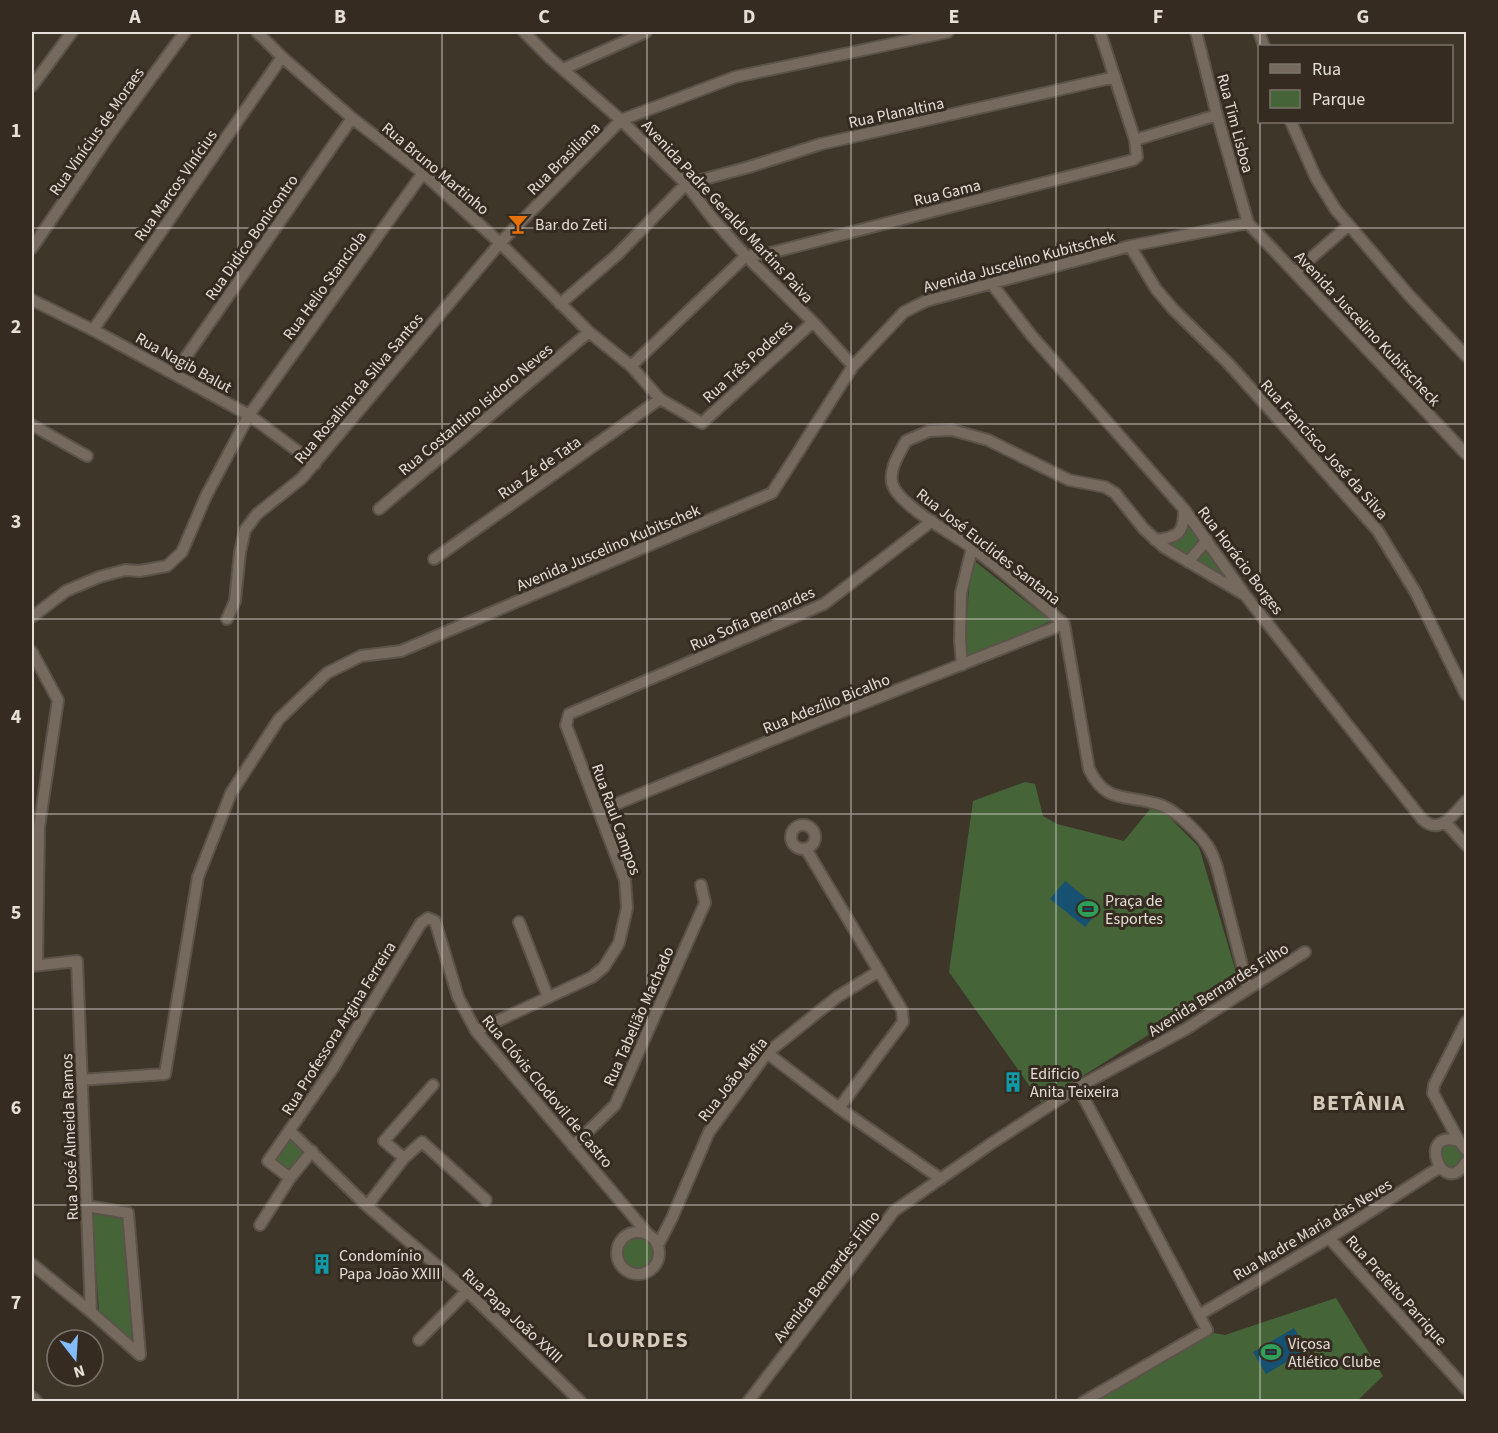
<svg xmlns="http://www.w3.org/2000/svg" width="1498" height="1433" font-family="'Source Sans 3',sans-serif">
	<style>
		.green { fill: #456539 }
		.water { fill: #165171 }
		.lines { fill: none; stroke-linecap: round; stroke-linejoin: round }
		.street-casing { stroke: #5b5349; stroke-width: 14 }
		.street { stroke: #756a5d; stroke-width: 10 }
		.grid { fill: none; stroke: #e5dfd8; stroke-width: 1.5; stroke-opacity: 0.55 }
		.labels { text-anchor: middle; stroke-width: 6; stroke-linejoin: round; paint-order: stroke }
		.street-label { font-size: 16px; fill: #e5dfd8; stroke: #352b20 }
		.poi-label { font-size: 16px; fill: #e5dfd8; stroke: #352b20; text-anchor: start }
		.district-label { font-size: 22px; font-weight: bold; letter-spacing: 1.5px; fill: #d6cabb; stroke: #352b20 }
		.neatline { fill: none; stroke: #e5dfd8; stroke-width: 2 }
		.grid-label { font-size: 20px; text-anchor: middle; font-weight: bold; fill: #e5dfd8 }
	</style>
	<rect width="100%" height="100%" fill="#3f362a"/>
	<path class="green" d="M 1184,511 L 1243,593 L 1166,548 L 1165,541 L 1173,539 Z
		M 973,560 L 1051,621 L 968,659 C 965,625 968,593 973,560 Z
		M 1025,782 L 1035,784 L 1043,816 L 1057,824 L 1124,841 L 1151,808 L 1163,811 L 1199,847 L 1238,979 L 1041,1102 L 949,972 L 973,801 Z
		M 290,1136 L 309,1152 L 289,1175 L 271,1159 Z
		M 1455,1142 L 1466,1155 L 1465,1160 L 1459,1167 L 1445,1168 L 1438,1154 L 1442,1146 Z
		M 92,1214 L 123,1217 L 132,1341 L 99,1312 Z
		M621 1253a16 16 0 1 1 32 0a16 16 0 1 1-32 0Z
		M 1336,1298 L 1383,1376 L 1357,1401 L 1090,1402 L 1208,1332 L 1225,1335 Z"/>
	<path class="water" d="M 1065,881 L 1100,909 L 1085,927 L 1050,899 Z
		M 1294,1328 L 1307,1350 L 1266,1374 L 1253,1352 Z"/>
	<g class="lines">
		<g class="street-casing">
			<path id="street" d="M 257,32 L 282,57 L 352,118 L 423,173 L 500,243 L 589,332 L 631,366 L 660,399 L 702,423 L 813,322
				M 524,32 L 550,58 L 621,120 L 686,184 L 713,219 L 746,256 L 813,322 L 853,366
				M 1196,32 L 1217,115 L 1248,223 L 1466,454
				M 1259,32 L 1264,46
				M 563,69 L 646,32
				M 32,86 L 72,32
				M 1291,122 L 1316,178 L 1336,210 L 1408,294 L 1466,356
				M 1135,140 L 1217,115
				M 1130,246 L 1156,289 L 1173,309 L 1229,364 L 1378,531 L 1416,593 L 1466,695
				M 32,248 L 112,131 L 185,32
				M 1295,272 L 1349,225
				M 991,283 L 1032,336 L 1184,509 L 1245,595 L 1422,819 C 1440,836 1454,814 1466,801
				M 32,300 L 97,332 L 249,415 L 315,464
				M 560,304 L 618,254 L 686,184 L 749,167 L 821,144 L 1115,77
				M 93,330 L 282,57
				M 631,366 L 746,256 L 770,253 L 1133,160 L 1137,157 L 1135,140 L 1100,32
				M 174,374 L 352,118
				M 32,425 L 87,456
				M 379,509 L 589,332
				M 1155,540 C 1178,537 1184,534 1184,510
				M 434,559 L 660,399
				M 1188,562 L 1207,540
				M 1245,595 L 1165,548 L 1144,529 L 1115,493 L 1105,487 L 1069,480 L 988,440 L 952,430 L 929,431 L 906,441 C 899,454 886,473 894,488 C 906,509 951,533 971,547 C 1003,571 1034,598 1064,624 L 1089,769 C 1107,807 1130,793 1163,806 C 1177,812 1203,836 1210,850 C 1213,855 1215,861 1217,867 L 1248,989
				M 32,617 L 66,591 L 99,577 L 125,570 L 140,571 L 167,566 L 182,552 L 206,496 L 249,415 L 423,173
				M 227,619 L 235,601 L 240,552 L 245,530 L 257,514 L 302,478 L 500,243 L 621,120 L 735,77 L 948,32
				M 32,652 L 58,700 L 39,827 L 37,965
				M 962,665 L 960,640 L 961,593 L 972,548
				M 599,811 L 816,722 L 1064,624
				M 1445,822 L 1466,845
				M791 837a12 12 0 1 1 24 0a12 12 0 1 1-24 0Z
				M 806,849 L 902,1010 L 903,1022 L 839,1108
				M 519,922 L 548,997
				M 32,966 L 77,961 L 91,1312
				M 476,1031 L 592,977 L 604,967 L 619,943 L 627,908 L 625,880 L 566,725 L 569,714 L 824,604 L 932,521
				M 767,1053 L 839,1108 L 941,1179
				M 81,1080 L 165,1074 L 198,877 L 231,793 L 279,719 L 327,673 L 361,656 L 401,651 L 772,493 L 853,366 L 904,312 L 926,301 L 1130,246 L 1248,223
				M 1078,1087 L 1207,1330 L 1083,1402
				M 290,1131 L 367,1206 L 467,1291 L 581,1402
				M 1459,1141 L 1433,1093 L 1434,1085 L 1466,1022
				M 573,1146 L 615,1105 L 705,903 L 701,885
				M 1466,1150 L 1459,1141 C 1415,1127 1443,1201 1466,1162
				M 404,1158 L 384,1141 L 433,1085
				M 290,1178 L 268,1161 L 333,1068 L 421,923 L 428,918 L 435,921 L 458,997 L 476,1031 L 648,1234
				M 367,1206 L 404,1158 L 422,1142 L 486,1200
				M 260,1225 L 290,1178 L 312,1151
				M617 1253a21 21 0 1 1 42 0a21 21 0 1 1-42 0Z
				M 1329,1238 L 1466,1389
				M 658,1245 L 672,1218 L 709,1132 L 767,1053 L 837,997 L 879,971
				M 32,1264 L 91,1312 L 140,1355 L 128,1213 L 87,1206
				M 1199,1315 L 1329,1238 L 1440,1167
				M 419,1340 L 467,1291
				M 32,1397 L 37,1402
				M 748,1402 L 894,1211 L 992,1143 L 1078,1087 L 1186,1029 L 1305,952"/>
		</g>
		<use href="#street" class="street"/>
	</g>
	<path class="grid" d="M 238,32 L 238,1402M 442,32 L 442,1402M 647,32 L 647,1402M 851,32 L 851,1402M 1056,32 L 1056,1402M 1260,32 L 1260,46M 1260,122 L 1260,1402M 32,228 L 1466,228M 32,424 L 1466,424M 32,619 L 1466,619M 32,814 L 1466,814M 32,1009 L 1466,1009M 32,1205 L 1466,1205"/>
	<defs>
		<g id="bar-bare" transform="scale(1.62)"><path d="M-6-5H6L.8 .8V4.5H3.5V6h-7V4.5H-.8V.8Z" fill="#e8710a" stroke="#352b20" stroke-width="2.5" paint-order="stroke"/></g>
		<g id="stadium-bare" transform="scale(1.62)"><path d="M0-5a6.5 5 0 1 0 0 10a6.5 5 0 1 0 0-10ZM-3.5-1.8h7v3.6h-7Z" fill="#2e9e5b" stroke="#352b20" stroke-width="2.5" paint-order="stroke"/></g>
		<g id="building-bare" transform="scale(1.62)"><path d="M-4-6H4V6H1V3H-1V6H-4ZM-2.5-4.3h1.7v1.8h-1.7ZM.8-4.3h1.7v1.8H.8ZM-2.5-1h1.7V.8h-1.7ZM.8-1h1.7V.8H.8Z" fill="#0f9aa8" stroke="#352b20" stroke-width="2.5" paint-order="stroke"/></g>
	</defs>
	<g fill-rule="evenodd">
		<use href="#bar-bare" x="518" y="224"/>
		<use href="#stadium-bare" x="1088" y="909"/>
		<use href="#building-bare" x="1013" y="1082"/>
		<use href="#building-bare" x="322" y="1264"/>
		<use href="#stadium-bare" x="1271" y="1352"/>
	</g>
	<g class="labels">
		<g class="street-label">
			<text transform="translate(896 112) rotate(-12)" y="6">Rua Planaltina</text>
			<text transform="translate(1236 123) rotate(75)" y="6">Rua Tim Lisboa</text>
			<text transform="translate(96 131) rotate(-55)" y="6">Rua Vinícius de Moraes</text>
			<text transform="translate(563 158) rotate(-45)" y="6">Rua Brasiliana</text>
			<text transform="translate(436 168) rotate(40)" y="6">Rua Bruno Martinho</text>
			<text transform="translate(175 185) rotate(-55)" y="6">Rua Marcos VInícius</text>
			<text transform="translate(947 192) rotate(-14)" y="6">Rua Gama</text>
			<text transform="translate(728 211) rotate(47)" y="6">Avenida Padre Geraldo Martins Paiva</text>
			<text transform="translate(251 237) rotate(-55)" y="6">Rua Didico Bonicontro</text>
			<text transform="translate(1019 261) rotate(-15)" y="6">Avenida Juscelino Kubitschek</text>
			<text transform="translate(324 285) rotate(-54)" y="6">Rua Helio Stanciola</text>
			<text transform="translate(1368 328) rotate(47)" y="6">Avenida Juscelino Kubitscheck</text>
			<text transform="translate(747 361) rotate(-42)" y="6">Rua Três Poderes</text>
			<text transform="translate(184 362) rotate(29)" y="6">Rua Nagib Balut</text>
			<text transform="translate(358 388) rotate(-50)" y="6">Rua Rosalina da Silva Santos</text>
			<text transform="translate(475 409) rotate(-40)" y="6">Rua Costantino Isidoro Neves</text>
			<text transform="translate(1325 449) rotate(48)" y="6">Rua Francisco José da Silva</text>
			<text transform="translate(539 467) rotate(-35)" y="6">Rua Zé de Tata</text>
			<text transform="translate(989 546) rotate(38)" y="6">Rua José Euclides Santana</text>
			<text transform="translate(608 547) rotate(-23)" y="6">Avenida Juscelino Kubitschek</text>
			<text transform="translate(1241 560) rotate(53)" y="6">Rua Horácio Borges</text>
			<text transform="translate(752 618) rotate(-24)" y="6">Rua Sofia Bernardes</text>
			<text transform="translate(826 703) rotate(-22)" y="6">Rua Adezílio Bicalho</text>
			<text transform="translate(617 819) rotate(70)" y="6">Rua Raul Campos</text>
			<text transform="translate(1218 989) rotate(-32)" y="6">Avenida Bernardes Filho</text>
			<text transform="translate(638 1016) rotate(-66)" y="6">Rua Tabelião Machado</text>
			<text transform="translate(338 1028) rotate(-58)" y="6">Rua Professora Argina Ferreira</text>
			<text transform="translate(732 1079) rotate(-52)" y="6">Rua João Mafia</text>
			<text transform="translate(548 1091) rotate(50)" y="6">Rua Clóvis Clodovil de Castro</text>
			<text transform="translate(69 1137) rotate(-92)" y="6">Rua José Almeida Ramos</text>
			<text transform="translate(1312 1229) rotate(-31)" y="6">Rua Madre Maria das Neves</text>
			<text transform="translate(826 1276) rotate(-52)" y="6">Avenida Bernardes Filho</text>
			<text transform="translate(1397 1290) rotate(48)" y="6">Rua Prefeito Parrique</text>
			<text transform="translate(513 1315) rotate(43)" y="6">Rua Papa João XXIII</text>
		</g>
		<g class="poi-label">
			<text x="535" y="230">Bar do Zeti</text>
			<text x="1105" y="906">Praça de<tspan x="1105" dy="18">Esportes</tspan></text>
			<text x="1030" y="1079">Edificio<tspan x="1030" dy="18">Anita Teixeira</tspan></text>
			<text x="339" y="1261">Condomínio<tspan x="339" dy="18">Papa João XXIII</tspan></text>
			<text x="1288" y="1349">Viçosa<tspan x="1288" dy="18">Atlético Clube</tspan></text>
		</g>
		<g class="district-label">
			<text x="1359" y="1110">BETÂNIA</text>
			<text x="638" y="1347">LOURDES</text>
		</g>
	</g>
	<rect width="1498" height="1433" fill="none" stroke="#352b20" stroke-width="66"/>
	<rect x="1258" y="45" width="195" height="78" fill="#352b20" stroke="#7b736a" stroke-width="1.5"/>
	<rect x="1270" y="64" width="30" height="9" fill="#756a5d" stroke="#7b736a" stroke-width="1.5"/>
	<text x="1312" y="75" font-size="18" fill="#e5dfd8">Rua</text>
	<rect x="1270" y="90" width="30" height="18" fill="#456539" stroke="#7b736a" stroke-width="1.5"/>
	<text x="1312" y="105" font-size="18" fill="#e5dfd8">Parque</text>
	<g transform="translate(75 1358) rotate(163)"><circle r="28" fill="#352b20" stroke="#7b736a" stroke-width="1.5"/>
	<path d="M0-4.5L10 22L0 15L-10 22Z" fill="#82bcfa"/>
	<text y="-9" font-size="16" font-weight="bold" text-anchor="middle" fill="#e5dfd8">N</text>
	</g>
	<rect x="33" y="33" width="1432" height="1367" class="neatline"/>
	<g class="grid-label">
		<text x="135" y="23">A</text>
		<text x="340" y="23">B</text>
		<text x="544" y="23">C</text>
		<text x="749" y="23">D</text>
		<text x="954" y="23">E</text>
		<text x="1158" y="23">F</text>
		<text x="1363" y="23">G</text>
		<text x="16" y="137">1</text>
		<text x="16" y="333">2</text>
		<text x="16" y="528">3</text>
		<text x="16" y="723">4</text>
		<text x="16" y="919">5</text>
		<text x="16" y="1114">6</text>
		<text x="16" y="1309">7</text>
	</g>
</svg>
